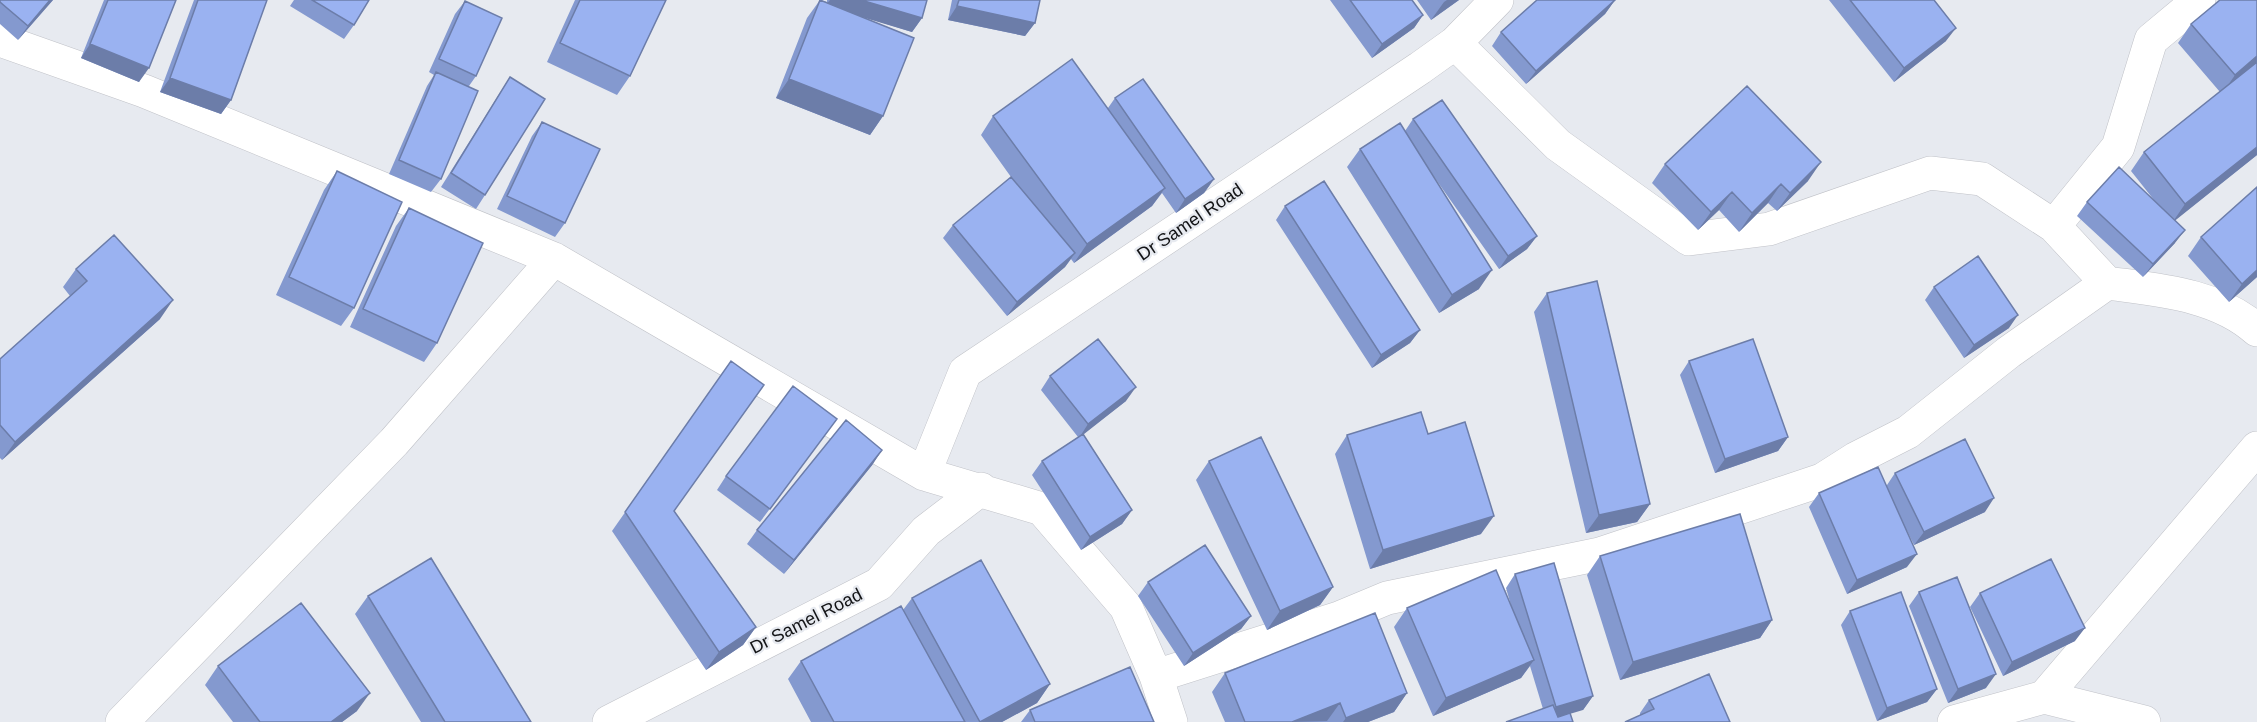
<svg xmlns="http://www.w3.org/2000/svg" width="2257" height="722" font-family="Arial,sans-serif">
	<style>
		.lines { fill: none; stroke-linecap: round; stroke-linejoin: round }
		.street-casing { stroke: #c0c2c8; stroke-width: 34 }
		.street { stroke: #fff; stroke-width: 33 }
		.wall { fill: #8499cf }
		.shaded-wall { fill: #6c7da9 }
		.building { fill: #9ab2f1; stroke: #6c7da9; stroke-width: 1.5 }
		.labels { text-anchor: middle; stroke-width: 4.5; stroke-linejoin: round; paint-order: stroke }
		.street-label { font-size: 18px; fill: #131416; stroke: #e7eaf0 }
	</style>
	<rect width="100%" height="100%" fill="#e7eaf0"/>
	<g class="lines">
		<g class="street-casing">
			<path id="street" d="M 0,40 L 144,91 L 554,259 L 924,474 L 1042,509 L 1126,607 L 1156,676 L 1171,722
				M 1455,43 L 1558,145 L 1689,239 L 1769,229 L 1930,173 L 1982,179 L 2054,226 L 2107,283
				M 2054,226 L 2118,147 L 2151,40 L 2199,0
				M 924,474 L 965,372 L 1420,68 L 1455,43 L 1497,0
				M 1156,676 L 1339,618 L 1387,598 L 1600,554 L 1822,480 L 1855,459 L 1908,432 L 2009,352 L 2107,283 C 2158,290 2217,294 2257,330
				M 2044,697 L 2257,448
				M 122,722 L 394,442 L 554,259
				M 609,722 L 879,584 L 926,531 L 981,489
				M 1954,722 L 2044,697 L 2144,722"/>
		</g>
		<use href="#street" class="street"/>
	</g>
	<path class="wall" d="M 0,0 L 53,0 L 18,40 L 0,24 Z
		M 104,0 L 176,0 L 139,82 L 81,58 Z
		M 194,0 L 267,0 L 231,100 L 221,114 L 160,92 Z
		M 294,0 L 369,0 L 354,25 L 344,39 L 290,6 Z
		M 575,0 L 666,0 L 630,76 L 617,95 L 547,62 Z
		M 820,0 L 827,2 L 827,0 L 927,0 L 922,18 L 912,32 L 864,17 L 883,116 L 870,135 L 776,98 L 807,18 Z
		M 952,0 L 1040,0 L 1035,23 L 1025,36 L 948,20 Z
		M 1330,0 L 1412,0 L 1423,15 L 1414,28 L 1372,58 Z
		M 1417,0 L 1459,0 L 1431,20 Z
		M 1615,0 L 1605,14 L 1526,84 L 1492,46 L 1501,32 Z
		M 1829,0 L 1934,0 L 1946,41 L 1894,82 Z
		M 2220,0 L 2257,155 L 2175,220 L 2175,243 L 2143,277 L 2077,216 L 2087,202 L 2154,200 L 2131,171 L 2144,152 L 2220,92 L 2178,43 L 2191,24 Z
		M 465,1 L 476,76 L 469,86 L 441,179 L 431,192 L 389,174 L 427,86 L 434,75 L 429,72 L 455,14 Z
		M 510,77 L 485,195 L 476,209 L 441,187 L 501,91 Z
		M 1115,98 L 1214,179 L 1204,193 L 1176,213 L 1162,193 L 1152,206 L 1074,263 L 1071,259 L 1065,267 L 1007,316 L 943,238 L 953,225 L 1016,184 L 981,135 L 993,116 L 1108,108 Z
		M 1413,119 L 1537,236 L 1527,249 L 1499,269 L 1432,174 L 1479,289 L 1439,313 L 1347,167 L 1360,149 L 1405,131 Z
		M 542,122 L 565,223 L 555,237 L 497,209 L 532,136 Z
		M 1665,164 L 1808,181 L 1777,211 L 1768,203 L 1739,232 L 1719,210 L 1698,230 L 1652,183 Z
		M 337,171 L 354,308 L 341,326 L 276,295 L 324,190 Z
		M 2257,187 L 2257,277 L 2229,302 L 2188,256 L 2201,237 Z
		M 1285,206 L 1420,330 L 1410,343 L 1372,368 L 1276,220 Z
		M 409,208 L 437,343 L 424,362 L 350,327 L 396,226 Z
		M 76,269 L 160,319 L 2,460 L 0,458 L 0,359 L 70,296 L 63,287 Z
		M 1934,287 L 2009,328 L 1964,358 L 1925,300 Z
		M 1547,293 L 1650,504 L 1637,522 L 1586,533 L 1534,312 Z
		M 731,361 L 674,511 L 756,627 L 743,645 L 706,670 L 612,531 Z
		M 1689,361 L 1788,437 L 1778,451 L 1715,473 L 1680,375 Z
		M 1050,376 L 1126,401 L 1083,434 L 1132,510 L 1122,524 L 1081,550 L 1032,475 L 1042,461 L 1078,437 L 1041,390 Z
		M 837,419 L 760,522 L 717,490 L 726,476 Z
		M 1347,435 L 1481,534 L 1370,569 L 1335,454 Z
		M 1209,461 L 1333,587 L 1320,605 L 1267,630 L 1196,480 Z
		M 873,464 L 784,574 L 747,544 L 757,530 Z
		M 1895,473 L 1985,512 L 1914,545 L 1907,531 L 1907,567 L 1847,594 L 1809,507 L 1819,493 L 1887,485 Z
		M 1600,556 L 1772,620 L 1760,638 L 1620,680 L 1587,575 Z
		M 1515,574 L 1593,696 L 1583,710 L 1543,709 L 1530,666 L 1521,678 L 1433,716 L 1394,627 L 1407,608 L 1512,609 L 1506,588 Z
		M 1148,582 L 1251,616 L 1241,629 L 1184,666 L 1138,596 Z
		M 1919,592 L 1986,688 L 1948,703 L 1909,606 Z
		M 1980,593 L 2075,641 L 2003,676 L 1970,607 Z
		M 368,596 L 531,722 L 421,722 L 355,614 Z
		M 912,598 L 1050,684 L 1037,703 L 1002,722 L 811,722 L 788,679 L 801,661 L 903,610 Z
		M 1850,611 L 1937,689 L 1927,702 L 1877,721 L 1841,625 Z
		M 218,666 L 357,711 L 342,722 L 233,722 L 205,685 Z
		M 1225,673 L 1407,693 L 1394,712 L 1368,722 L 1225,722 L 1212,692 Z
		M 1649,700 L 1730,722 L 1640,715 L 1640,713 Z
		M 1030,710 L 1154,722 L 1021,722 Z"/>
	<path class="shaded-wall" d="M 50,0 L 53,0 L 18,40 L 28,26 Z
		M 830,0 L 861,0 L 922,18 L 912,32 L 825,6 Z
		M 1447,0 L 1459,0 L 1431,20 L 1444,2 Z
		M 1615,0 L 1605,14 L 1526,84 L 1536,71 Z
		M 957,6 L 1035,23 L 1025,36 L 948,20 Z
		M 1423,15 L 1414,28 L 1372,58 L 1382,44 Z
		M 1956,28 L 1946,41 L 1894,82 L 1904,68 Z
		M 90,44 L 149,68 L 139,82 L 81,58 Z
		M 2257,56 L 2257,63 L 2222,94 L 2235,75 Z
		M 170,78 L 231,100 L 221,114 L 160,92 Z
		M 789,79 L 883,116 L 870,135 L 776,98 Z
		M 2257,147 L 2257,155 L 2172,223 L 2185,204 Z
		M 1821,162 L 1808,181 L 1777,211 L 1790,193 Z
		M 1214,179 L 1204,193 L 1176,213 L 1185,199 Z
		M 1781,184 L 1768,203 L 1739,232 L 1752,213 Z
		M 1165,188 L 1152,206 L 1074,263 L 1087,244 Z
		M 1732,192 L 1719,210 L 1698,230 L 1711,212 Z
		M 2185,230 L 2175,243 L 2143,277 L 2153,264 Z
		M 1537,236 L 1527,249 L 1499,269 L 1508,256 Z
		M 1075,253 L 1065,267 L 1007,316 L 1017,302 Z
		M 1492,270 L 1479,289 L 1439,313 L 1452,295 Z
		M 2257,270 L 2257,277 L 2229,302 L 2242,284 Z
		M 173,300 L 160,319 L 2,460 L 15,442 Z
		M 2018,315 L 2009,328 L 1964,358 L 1974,345 Z
		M 1420,330 L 1410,343 L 1372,368 L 1381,355 Z
		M 1136,387 L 1126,401 L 1079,438 L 1088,424 Z
		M 1788,437 L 1778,451 L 1715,473 L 1725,459 Z
		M 882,450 L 873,464 L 784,574 L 794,560 Z
		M 1994,498 L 1985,512 L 1914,545 L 1924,532 Z
		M 1650,504 L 1637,522 L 1586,533 L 1599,515 Z
		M 1132,510 L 1122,524 L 1081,550 L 1090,537 Z
		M 1494,516 L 1481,534 L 1370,569 L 1383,550 Z
		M 1917,554 L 1907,567 L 1847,594 L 1857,580 Z
		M 1333,587 L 1320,605 L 1267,630 L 1280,611 Z
		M 1251,616 L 1241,629 L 1184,666 L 1193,653 Z
		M 1772,620 L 1760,638 L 1620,680 L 1633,662 Z
		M 756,627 L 743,645 L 706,670 L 719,652 Z
		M 2085,628 L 2075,641 L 2003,676 L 2012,662 Z
		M 1534,660 L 1521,678 L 1433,716 L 1446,698 Z
		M 1996,674 L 1986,688 L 1948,703 L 1958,689 Z
		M 1050,684 L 1037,703 L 1002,722 L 981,722 Z
		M 1937,689 L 1927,702 L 1877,721 L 1887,708 Z
		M 370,693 L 357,711 L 342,722 L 331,722 Z
		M 1407,693 L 1394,712 L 1368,722 L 1343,722 L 1346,718 Z
		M 1593,696 L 1583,710 L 1546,721 L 1556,707 Z
		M 1340,703 L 1327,721 L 1292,722 Z"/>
	<path class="building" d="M 0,0 L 50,0 L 28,26 L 0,2 Z
		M 108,0 L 176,0 L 149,68 L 90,44 Z
		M 198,0 L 267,0 L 231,100 L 170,78 Z
		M 312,0 L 369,0 L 354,25 Z
		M 580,0 L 666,0 L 630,76 L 560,43 Z
		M 820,0 L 914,38 L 883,116 L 789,79 Z
		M 861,0 L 927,0 L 922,18 Z
		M 959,0 L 1040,0 L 1035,23 L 957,6 Z
		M 1350,0 L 1412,0 L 1423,15 L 1382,44 Z
		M 1537,0 L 1615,0 L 1536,71 L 1501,32 Z
		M 1850,0 L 1934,0 L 1956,28 L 1904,68 Z
		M 2220,0 L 2257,0 L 2257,56 L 2235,75 L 2191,24 Z
		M 465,1 L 502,18 L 476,76 L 439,59 Z
		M 1072,59 L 1165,188 L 1087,244 L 993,116 Z
		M 2257,62 L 2257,147 L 2185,204 L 2144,152 Z
		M 436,72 L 478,91 L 441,179 L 399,160 Z
		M 510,77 L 545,99 L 485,195 L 451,173 Z
		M 1143,79 L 1214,179 L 1185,199 L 1115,98 Z
		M 1747,86 L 1821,162 L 1790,193 L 1781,184 L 1752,213 L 1732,192 L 1711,212 L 1665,164 Z
		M 1442,100 L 1537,236 L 1508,256 L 1413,119 Z
		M 542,122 L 600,149 L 565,223 L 507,196 Z
		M 1400,123 L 1492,270 L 1452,295 L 1360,149 Z
		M 2119,167 L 2185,230 L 2153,264 L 2087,202 Z
		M 337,171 L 402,202 L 354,308 L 289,277 Z
		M 1011,177 L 1075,253 L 1017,302 L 953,225 Z
		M 1324,181 L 1420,330 L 1381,355 L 1285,206 Z
		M 2257,187 L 2257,270 L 2242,284 L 2201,237 Z
		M 409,208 L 483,243 L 437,343 L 363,309 Z
		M 114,235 L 173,300 L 15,442 L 0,425 L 0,359 L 87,281 L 76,269 Z
		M 1978,256 L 2018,315 L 1974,345 L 1934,287 Z
		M 1597,281 L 1650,504 L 1599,515 L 1547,293 Z
		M 1098,339 L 1136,387 L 1088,424 L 1050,376 Z
		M 1753,339 L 1788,437 L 1725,459 L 1689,361 Z
		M 731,361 L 764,385 L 674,511 L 756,627 L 719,652 L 625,512 Z
		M 793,386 L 837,419 L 770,509 L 726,476 Z
		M 1421,412 L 1428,434 L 1465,422 L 1494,516 L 1383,550 L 1347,435 Z
		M 846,420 L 882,450 L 794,560 L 757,530 Z
		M 1083,434 L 1132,510 L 1090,537 L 1042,461 Z
		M 1261,437 L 1333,587 L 1280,611 L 1209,461 Z
		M 1965,439 L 1994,498 L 1924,532 L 1895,473 Z
		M 1878,467 L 1917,554 L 1857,580 L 1819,493 Z
		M 1740,514 L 1772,620 L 1633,662 L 1600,556 Z
		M 1205,545 L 1251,616 L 1193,653 L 1148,582 Z
		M 431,558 L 531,722 L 445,722 L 368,596 Z
		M 2051,559 L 2085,628 L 2012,662 L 1980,593 Z
		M 981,560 L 1050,684 L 980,722 L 912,598 Z
		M 1554,563 L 1593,696 L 1556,707 L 1515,574 Z
		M 1496,570 L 1534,660 L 1446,698 L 1407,608 Z
		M 1957,577 L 1996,674 L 1958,689 L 1919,592 Z
		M 1901,592 L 1937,689 L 1887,708 L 1850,611 Z
		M 301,603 L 370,693 L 331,722 L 260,722 L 218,666 Z
		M 901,606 L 965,722 L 834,722 L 801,661 Z
		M 1375,613 L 1407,693 L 1346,718 L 1340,703 L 1292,722 L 1245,722 L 1225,673 Z
		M 1130,667 L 1154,722 L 1035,722 L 1030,710 Z
		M 1709,674 L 1730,722 L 1625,722 L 1654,709 L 1649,700 Z
		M 1553,705 L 1558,717 L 1570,713 L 1573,722 L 1506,722 Z"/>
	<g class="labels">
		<g class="street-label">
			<text transform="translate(1190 222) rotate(-34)" y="6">Dr Samel Road</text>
			<text transform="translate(806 621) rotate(-27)" y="6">Dr Samel Road</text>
		</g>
	</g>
</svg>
